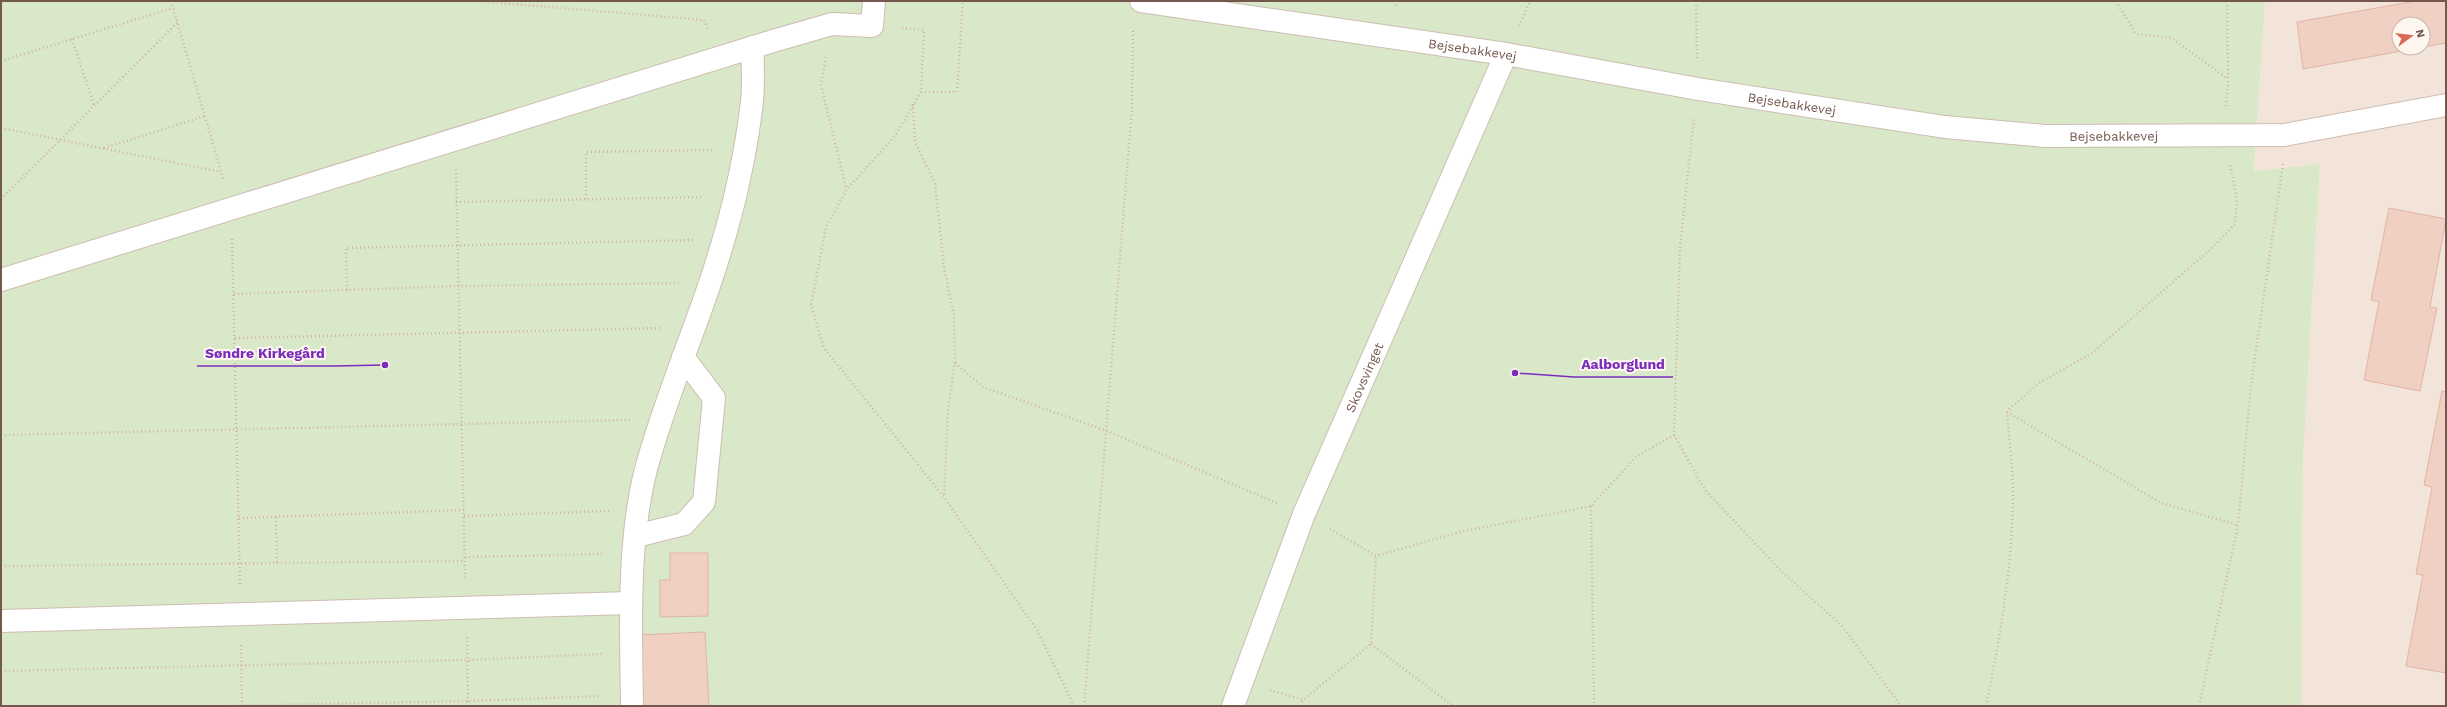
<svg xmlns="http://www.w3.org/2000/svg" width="2447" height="707" font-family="'Work Sans',sans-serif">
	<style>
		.residential { fill: #f2e4d8; fill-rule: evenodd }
		.green { fill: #d9e8c8 }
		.building { fill: #efd0c3; stroke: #e0b5a4 }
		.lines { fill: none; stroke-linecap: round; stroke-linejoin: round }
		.minor-casing { stroke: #cfbcb2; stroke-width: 24 }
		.path { stroke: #d4b3a6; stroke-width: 2.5; stroke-dasharray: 1 3; stroke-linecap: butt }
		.minor { stroke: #fff; stroke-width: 22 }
		.labels { text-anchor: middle; stroke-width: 4; stroke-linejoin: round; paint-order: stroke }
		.street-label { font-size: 13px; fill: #74584e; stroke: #fef7f0 }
		.leader { fill: none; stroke: #7b2cbf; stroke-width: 1.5 }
		.callout-dot { fill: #7b2cbf; stroke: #fef7f0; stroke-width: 1.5 }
		.callout-label { font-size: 14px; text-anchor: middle; font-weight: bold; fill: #7b2cbf; stroke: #fef7f0; stroke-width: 4; stroke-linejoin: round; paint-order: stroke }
	</style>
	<rect width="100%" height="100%" fill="#fbf3e9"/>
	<path class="residential" d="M 2265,1 L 2446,1 L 2446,706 L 2301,706 L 2303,460 L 2320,164 L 2254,171 ZM 2399,24 L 2423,24 L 2423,48 L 2399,48 Z"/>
	<path class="green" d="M 1,1 L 2265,1 L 2254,171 L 2320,164 L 2303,460 L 2301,706 L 1,706 Z"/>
	<path class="building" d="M 2416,1 L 2446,1 L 2446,43 L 2423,47 L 2423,24 L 2399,24 L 2399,48 L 2418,48 L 2303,69 L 2297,22 Z
		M 2389,208 L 2446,219 L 2430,307 L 2437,308 L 2420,391 L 2364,380 L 2379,302 L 2371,300 Z
		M 2442,391 L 2446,392 L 2446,673 L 2406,666 L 2423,575 L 2416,574 L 2432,487 L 2424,485 Z
		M 670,553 L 708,553 L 708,616 L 660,617 L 660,580 L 670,580 Z
		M 705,632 L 709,706 L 641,706 L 638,635 Z"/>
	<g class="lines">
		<g class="minor-casing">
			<g id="minor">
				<path id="s1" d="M 1141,1 L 1506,54 L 1698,89 L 1945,127 L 2045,136 L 2284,135 L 2446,105"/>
				<path d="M 1,280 L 773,41 L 832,24 L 872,26 L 874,1"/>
				<path d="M 636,536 L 684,524 L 704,502 L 714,398 L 683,357"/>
				<path d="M 1,621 L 630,603"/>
				<path d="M 632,706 C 631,630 627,544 646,469 C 663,406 689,345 710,283 C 730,224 745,163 752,101 C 754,84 752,65 753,47"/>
				<path id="s2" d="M 1233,706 L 1304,514 L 1506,54"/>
			</g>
		</g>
		<path class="path" d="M 171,1 L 224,181
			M 477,1 L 704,20 L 709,31
			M 1395,1 L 1397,9
			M 1696,1 L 1697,59
			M 2116,1 L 2136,34 L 2171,38 L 2228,79
			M 1519,26 L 1530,1
			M 902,28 L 924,30 L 921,92 L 895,136 L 847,189 L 826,227 L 811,305 L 824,348 L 944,497 L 1037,630 L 1074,706
			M 72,39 L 94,105
			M 826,57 L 821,85 L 846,188
			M 1,61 L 173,8
			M 921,92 L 957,92 L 963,1
			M 913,104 L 915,142 L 935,183 L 944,268 L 954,315 L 955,363 L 948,409 L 944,496
			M 2226,106 L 2228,80 L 2227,1
			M 1,128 L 221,172
			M 104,148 L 205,116
			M 456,169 L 465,578
			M 1,199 L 178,22
			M 586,199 L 586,152 L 714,150
			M 456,202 L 704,197
			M 232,239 L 240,586
			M 347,290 L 346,248 L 693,240
			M 234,294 L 459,286 L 679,283
			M 235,338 L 662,328
			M 2446,354 L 2446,365
			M 955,363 L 983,387 L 1107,431 L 1277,503
			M 2007,412 L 2161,503 L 2238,525
			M 1,435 L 630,420
			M 1674,435 L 1705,490 L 1781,571 L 1842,626 L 1901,706
			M 1591,506 L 1594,706
			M 464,516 L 609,511
			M 276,517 L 277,562
			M 239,518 L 464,510
			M 1330,529 L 1376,556 L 1460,532 L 1591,506 L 1636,457 L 1674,435 L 1680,246 L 1694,118
			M 465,557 L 604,554
			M 1,566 L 465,561
			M 467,637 L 468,706
			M 1371,644 L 1453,706
			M 241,645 L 242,706
			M 1,671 L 467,660 L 602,654
			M 1270,690 L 1303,700
			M 218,706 L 468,701 L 602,696
			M 1084,706 L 1132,108 L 1133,29
			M 1301,706 L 1303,700 L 1371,644 L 1376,556
			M 1986,706 C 2001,634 2013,562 2013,488 C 2012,462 2009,437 2007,411 L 2039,383 L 2092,353 L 2212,248 L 2235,224 L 2237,199 L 2230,165
			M 2199,706 L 2238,525 L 2251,385 L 2283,164"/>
		<use href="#minor" class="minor"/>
	</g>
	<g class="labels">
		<g class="street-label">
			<text dy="5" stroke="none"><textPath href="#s1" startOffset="335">Bejsebakkevej</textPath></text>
			<text dy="5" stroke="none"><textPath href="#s1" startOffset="659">Bejsebakkevej</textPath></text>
			<text dy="5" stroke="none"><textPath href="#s1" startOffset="983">Bejsebakkevej</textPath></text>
			<text dy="5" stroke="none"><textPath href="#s2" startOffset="354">Skovsvinget</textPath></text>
		</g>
	</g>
	<path class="leader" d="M385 365L333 366H197M1515 373L1574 377H1673"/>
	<g class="callout-dot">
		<circle cx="385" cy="365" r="4"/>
		<circle cx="1515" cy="373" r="4"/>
	</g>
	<g class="callout-label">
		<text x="265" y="358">Søndre Kirkegård</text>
		<text x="1623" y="369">Aalborglund</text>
	</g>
	<rect width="2447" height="707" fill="none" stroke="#74584e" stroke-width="4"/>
	<g transform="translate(2411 36) rotate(75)"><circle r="19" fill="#fef7f0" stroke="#c7b7af"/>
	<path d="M0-3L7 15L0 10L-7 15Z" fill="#dc6858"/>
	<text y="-6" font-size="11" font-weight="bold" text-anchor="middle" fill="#74584e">N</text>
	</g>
</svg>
